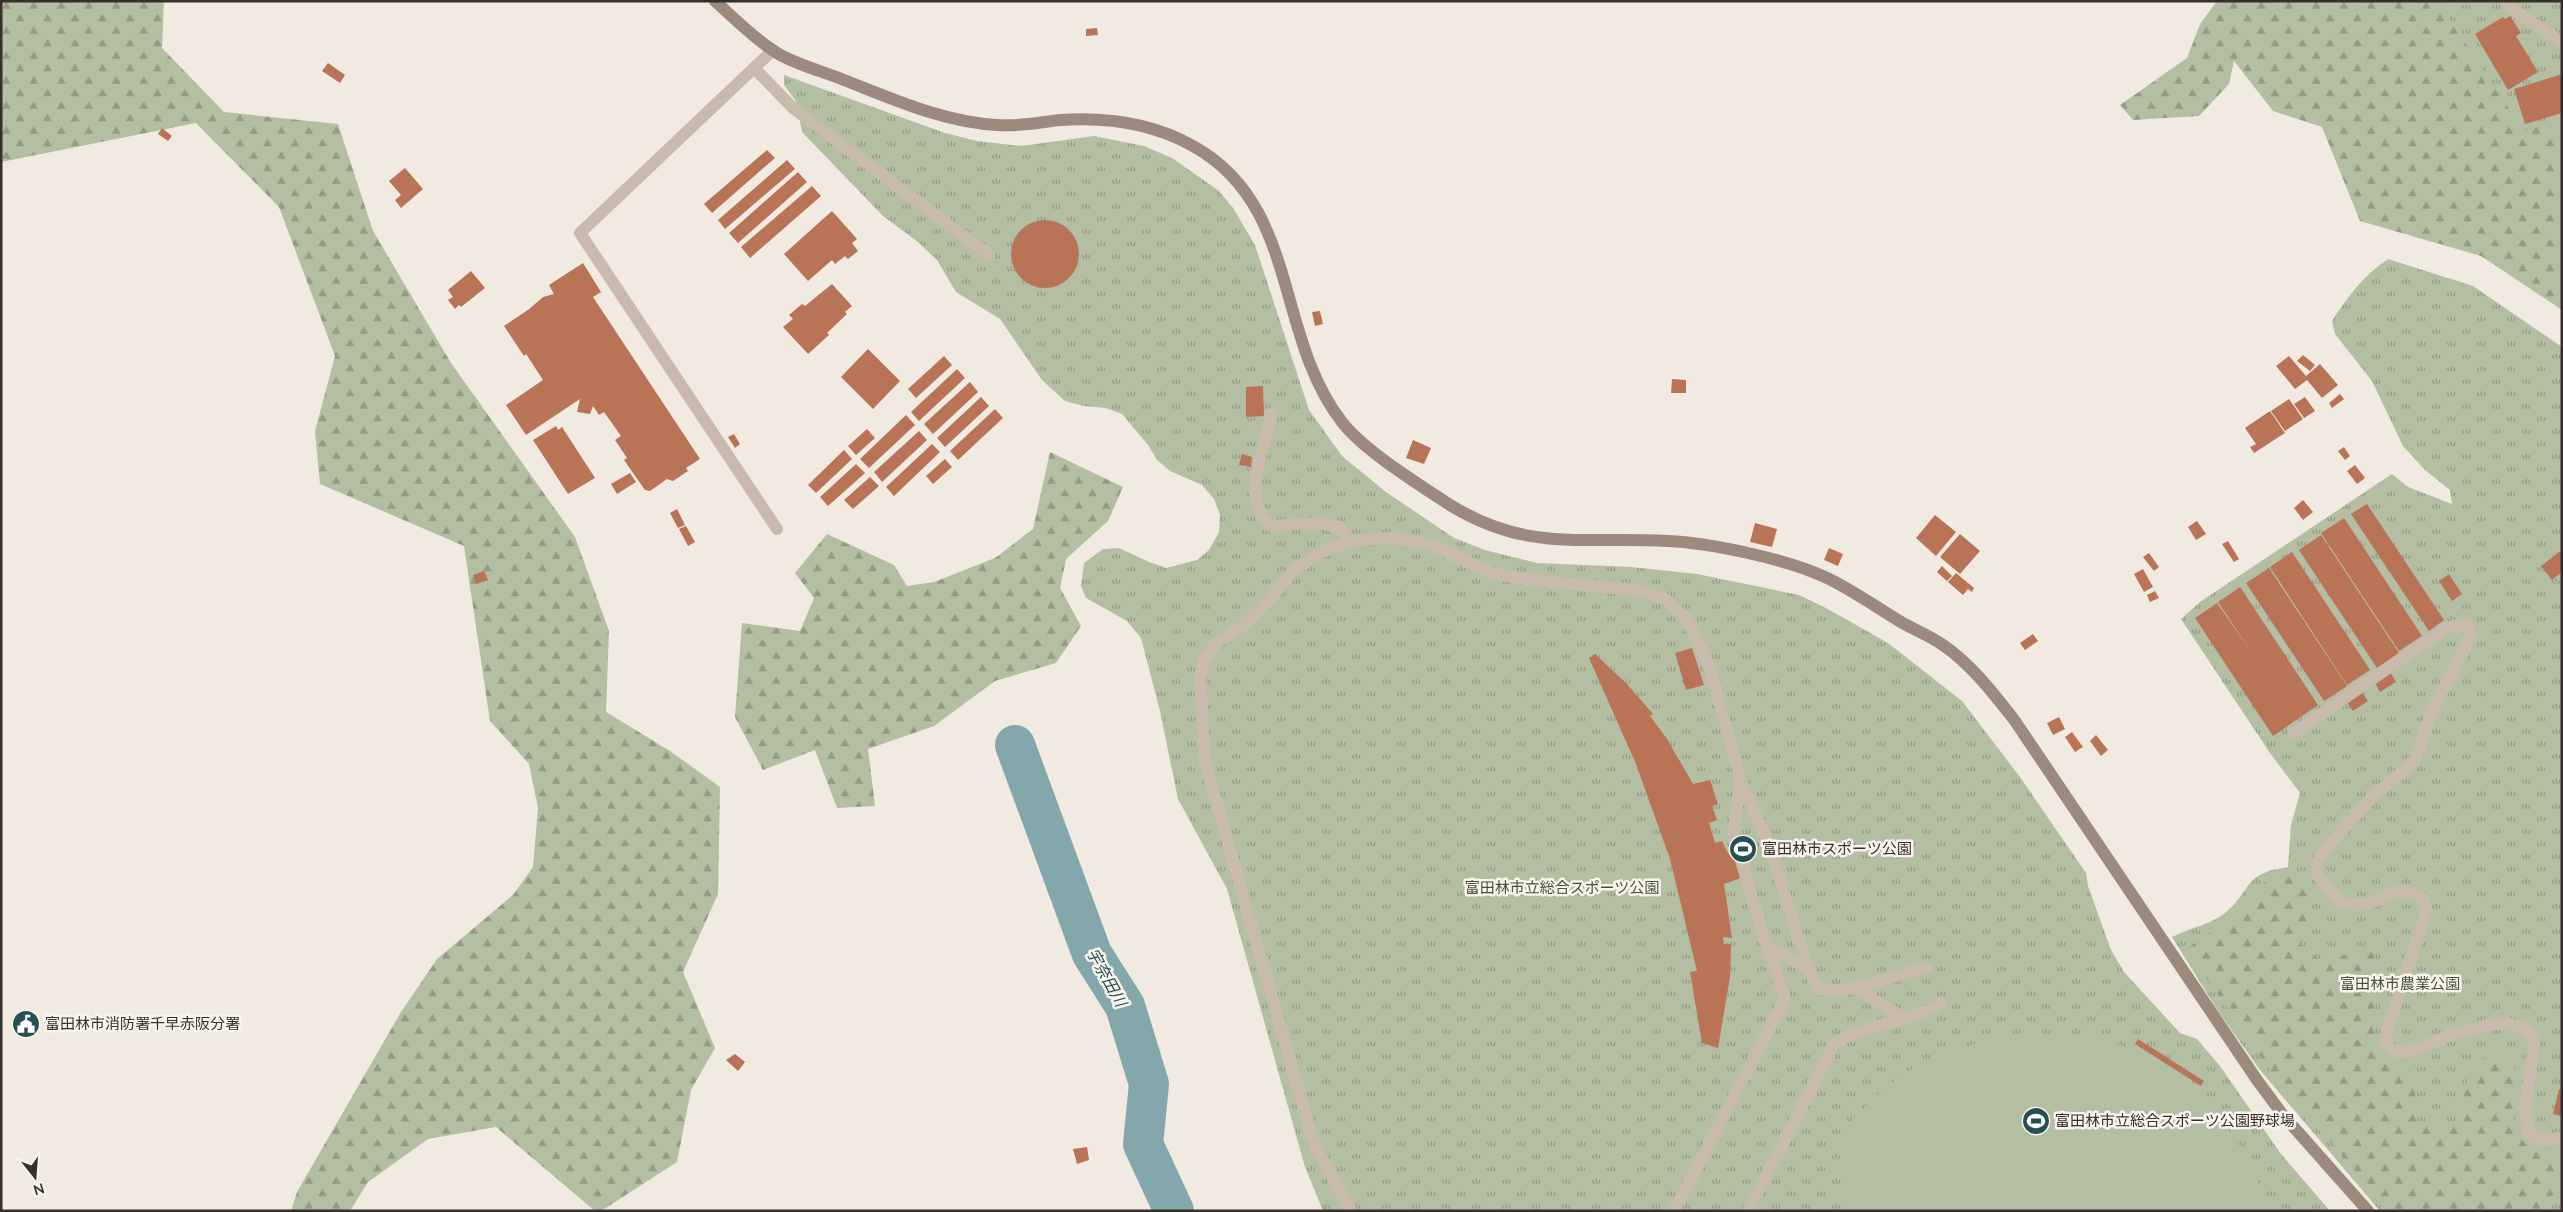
<svg xmlns="http://www.w3.org/2000/svg" width="2563" height="1212" font-family="Mulish,'Noto Sans JP',sans-serif">
	<style>
		.grass { fill: url(#grass-tufts) }
		.forest { fill: url(#forest-firs) }
		.pitch { fill: #b4bea2 }
		.lines { fill: none; stroke-linecap: round; stroke-linejoin: round }
		.river { stroke: #83a7ab; stroke-width: 40 }
		.building { fill: #b97357 }
		.lane { stroke: #c8bbae; stroke-width: 12 }
		.street { stroke: #c8bbae; stroke-width: 12 }
		.secondary { stroke: #9b8b7f; stroke-width: 12 }
		.labels { text-anchor: middle; stroke-width: 5; stroke-linejoin: round; paint-order: stroke }
		.poi-label { font-size: 15px; fill: #372f2b; stroke: #f9f4ed; text-anchor: start }
		.park-label { font-size: 15px; fill: #455332; stroke: #f9f4ed }
		.water-label { font-size: 16px; font-style: italic; fill: #254f54; stroke: #f9f4ed }
	</style>
	<defs>
		<pattern id="grass-tufts" width="24" height="20" patternUnits="userSpaceOnUse" patternTransform="scale(1.25)"><rect width="24" height="20" fill="#b4bea2"/><path d="M3 7l-1-3M5 7V3M7 7l1-3M15 17l-1-3M17 17v-4M19 17l1-3" fill="none" stroke="#939b84"/></pattern>
		<pattern id="forest-firs" width="22" height="20" patternUnits="userSpaceOnUse" patternTransform="scale(1.25)"><rect width="22" height="20" fill="#b4bea2"/><path d="M5 1l3.5 6h-7zM16 11l3.5 6h-7z" fill="#939b84"/></pattern>
	</defs>
	<rect width="100%" height="100%" fill="#f1eae1"/>
	<path class="grass" d="M 2424,1 L 2562,1 L 2562,125 L 2516,134 Z
		M 784,75 L 945,133 L 977,141 L 1021,146 L 1094,136 L 1144,146 L 1172,158 L 1219,191 L 1233,208 L 1255,245 L 1309,410 L 1342,456 L 1386,492 L 1454,538 L 1485,550 L 1537,563 L 1631,567 L 1697,574 L 1799,595 L 1826,608 L 1888,643 L 1962,701 L 2020,777 L 2086,873 L 2088,886 L 2111,950 L 2124,972 L 2180,1033 L 2197,1039 L 2220,1066 L 2281,1154 L 2330,1211 L 1323,1211 L 1305,1167 L 1227,889 L 1178,799 L 1160,711 L 1141,638 L 1127,621 L 1086,598 L 1081,586 L 1084,563 L 1103,549 L 1119,548 L 1149,562 L 1166,568 L 1197,560 L 1209,550 L 1219,532 L 1220,515 L 1214,499 L 1202,485 L 1170,471 L 1157,460 L 1148,445 L 1122,414 L 1106,408 L 1084,406 L 1065,401 L 1042,380 L 1000,319 L 956,292 L 937,260 L 918,242 L 883,216 L 802,132 L 796,101 L 784,85 Z
		M 2388,259 L 2473,286 L 2562,347 L 2562,1211 L 2380,1211 L 2260,1070 L 2218,1011 L 2172,937 C 2189,928 2210,925 2225,913 C 2254,889 2241,874 2288,867 L 2291,825 L 2300,793 L 2270,753 L 2181,619 L 2200,602 L 2392,474 L 2408,487 L 2452,504 L 2450,490 L 2425,470 L 2403,446 L 2372,381 L 2335,334 L 2332,321 C 2348,296 2363,276 2388,259 Z"/>
	<path class="forest" d="M 1,1 L 164,1 L 162,48 L 224,112 L 338,124 L 373,231 L 451,363 L 575,537 L 609,631 L 606,712 L 670,751 L 720,787 L 718,894 L 683,972 L 715,1048 L 691,1090 L 677,1162 L 601,1211 L 595,1211 L 496,1127 L 428,1139 L 368,1182 L 350,1211 L 291,1211 L 297,1192 L 401,1012 L 437,959 L 513,895 L 533,867 L 538,808 L 529,764 L 490,721 L 464,546 L 320,484 L 315,431 L 335,356 L 279,207 L 196,123 L 1,162 Z
		M 2217,1 L 2437,1 L 2524,131 L 2562,120 L 2562,310 L 2481,256 L 2360,221 L 2322,127 L 2273,111 L 2234,61 L 2229,84 L 2199,116 L 2133,120 L 2120,105 L 2187,58 L 2200,24 Z
		M 1050,452 L 1123,487 L 1108,521 L 1066,559 L 1060,588 L 1081,626 L 1056,663 L 995,681 L 934,726 L 868,749 L 875,806 L 837,808 L 815,750 L 763,770 L 735,717 L 742,623 L 800,631 L 814,598 L 795,573 L 827,534 L 894,565 L 907,586 L 934,582 L 995,558 L 1033,529 Z
		M 2299,873 L 2313,911 L 2301,944 L 2324,964 L 2374,942 L 2373,1049 L 2413,1073 L 2418,1125 L 2455,1124 L 2470,1072 L 2495,1047 L 2518,1073 L 2513,1131 L 2533,1151 L 2562,1148 L 2562,1184 L 2540,1211 L 2389,1211 L 2267,1066 L 2186,949 L 2235,915 L 2267,879 Z"/>
	<path class="pitch" d="M 2026,1034 C 2058,1034 2090,1034 2121,1045 C 2185,1068 2253,1143 2267,1211 L 1845,1211 L 1838,1139 C 1891,1068 1941,1047 2026,1034 Z"/>
	<g class="lines">
		<path class="river" d="M 1015,745 L 1092,954 L 1125,1006 L 1149,1084 L 1143,1144 L 1174,1211"/>
	</g>
	<path class="building" d="M 2510,16 L 2521,33 L 2516,36 L 2538,72 L 2508,90 L 2475,34 L 2503,17 L 2505,19 Z
		M 1097,28 L 1098,35 L 1086,36 L 1086,29 Z
		M 328,63 L 345,75 L 340,83 L 322,71 Z
		M 2562,74 L 2562,113 L 2525,124 L 2514,89 Z
		M 162,128 L 172,136 L 168,141 L 158,134 Z
		M 767,150 L 775,158 L 712,213 L 704,204 Z
		M 787,160 L 795,169 L 725,229 L 718,220 Z
		M 405,168 L 423,189 L 401,208 L 395,200 L 401,195 L 389,181 Z
		M 798,172 L 807,182 L 738,243 L 729,233 Z
		M 812,186 L 821,196 L 750,258 L 741,247 Z
		M 832,211 L 857,239 L 852,243 L 858,251 L 848,259 L 845,256 L 835,264 L 832,260 L 808,281 L 784,254 Z
		M1011 254a34 34 0 1 1 68 0a34 34 0 1 1-68 0Z
		M 583,263 L 601,292 L 593,297 L 700,459 L 686,468 L 688,471 L 673,481 L 667,479 L 650,491 L 645,490 L 624,460 L 627,458 L 615,440 L 621,436 L 604,412 L 599,415 L 593,406 L 590,414 L 577,412 L 580,399 L 526,435 L 506,405 L 543,380 L 526,354 L 524,356 L 504,326 L 528,310 L 543,297 L 554,294 L 549,285 Z
		M 471,271 L 485,288 L 461,307 L 459,305 L 455,309 L 448,300 L 453,297 L 448,290 Z
		M 832,284 L 852,306 L 845,312 L 847,314 L 827,333 L 829,335 L 808,354 L 783,327 L 793,319 L 789,315 L 802,304 L 805,306 Z
		M 1320,311 L 1323,324 L 1315,326 L 1312,312 Z
		M 868,349 L 900,381 L 873,409 L 841,377 Z
		M 2303,355 L 2315,365 L 2310,371 L 2297,361 Z
		M 944,356 L 952,365 L 916,398 L 908,389 Z
		M 2289,356 L 2306,376 L 2320,364 L 2338,385 L 2322,398 L 2307,380 L 2295,389 L 2276,366 Z
		M 957,369 L 965,378 L 919,421 L 911,412 Z
		M 1672,379 L 1686,380 L 1686,393 L 1671,393 Z
		M 970,382 L 978,392 L 933,434 L 924,424 Z
		M 1263,386 L 1264,416 L 1246,417 L 1246,387 Z
		M 2340,394 L 2344,399 L 2332,408 L 2329,403 Z
		M 981,397 L 989,406 L 945,447 L 937,438 Z
		M 2305,397 L 2315,411 L 2304,418 L 2294,404 Z
		M 2289,399 L 2303,419 L 2285,431 L 2271,411 Z
		M 995,409 L 1003,418 L 958,460 L 950,451 Z
		M 2270,411 L 2285,433 L 2254,453 L 2250,447 L 2256,444 L 2245,428 Z
		M 906,415 L 915,425 L 869,468 L 860,459 Z
		M 556,426 L 558,430 L 562,427 L 595,478 L 568,494 L 533,440 Z
		M 867,429 L 875,438 L 856,455 L 848,446 Z
		M 919,431 L 927,440 L 882,482 L 874,472 Z
		M 734,434 L 740,444 L 735,448 L 728,437 Z
		M 1413,440 L 1431,448 L 1424,464 L 1406,458 Z
		M 932,444 L 940,452 L 894,496 L 886,487 Z
		M 2344,447 L 2350,456 L 2345,460 L 2338,451 Z
		M 844,450 L 852,459 L 816,493 L 808,485 Z
		M 1242,454 L 1252,457 L 1251,467 L 1239,465 Z
		M 945,459 L 952,467 L 933,484 L 926,476 Z
		M 856,464 L 865,473 L 828,506 L 820,497 Z
		M 2355,465 L 2365,478 L 2357,484 L 2347,471 Z
		M 630,473 L 636,482 L 617,494 L 611,484 Z
		M 870,477 L 879,486 L 853,509 L 844,500 Z
		M 2303,500 L 2313,512 L 2303,520 L 2294,508 Z
		M 2367,504 L 2444,620 L 2429,631 L 2351,514 Z
		M 677,509 L 685,525 L 678,528 L 670,513 Z
		M 1935,515 L 1956,532 L 1936,556 L 1916,538 Z
		M 2344,518 L 2422,636 L 2399,651 L 2321,533 Z
		M 2197,521 L 2206,534 L 2196,540 L 2188,527 Z
		M 1755,523 L 1777,529 L 1772,547 L 1750,542 Z
		M 686,526 L 695,542 L 688,546 L 679,529 Z
		M 1960,534 L 1980,551 L 1960,574 L 1940,557 Z
		M 2321,535 L 2399,653 L 2377,668 L 2299,550 Z
		M 2228,541 L 2239,559 L 2234,562 L 2222,544 Z
		M 1829,548 L 1843,554 L 1838,566 L 1824,560 Z
		M 2562,550 L 2562,572 L 2552,580 L 2541,566 Z
		M 2292,552 L 2370,670 L 2347,685 L 2270,567 Z
		M 2149,553 L 2159,567 L 2154,571 L 2143,557 Z
		M 1942,566 L 1952,576 L 1947,581 L 1937,572 Z
		M 2269,568 L 2347,686 L 2324,701 L 2246,583 Z
		M 2143,569 L 2153,587 L 2144,592 L 2134,574 Z
		M 484,571 L 488,580 L 476,584 L 473,575 Z
		M 1956,573 L 1974,588 L 1972,592 L 1968,589 L 1963,595 L 1948,582 Z
		M 2449,574 L 2462,594 L 2452,601 L 2439,581 Z
		M 2240,587 L 2318,705 L 2273,736 L 2195,618 L 2217,603 L 2252,653 L 2218,602 Z
		M 2155,591 L 2159,598 L 2150,602 L 2147,595 Z
		M 2033,634 L 2038,641 L 2025,650 L 2020,643 Z
		M 1692,648 L 1704,685 L 1686,690 L 1675,653 Z
		M 1595,654 L 1627,684 L 1653,714 L 1650,716 L 1667,739 L 1693,784 L 1710,780 L 1718,804 L 1712,806 L 1717,820 L 1709,823 L 1715,843 L 1722,841 L 1729,855 L 1733,854 L 1741,878 L 1724,884 L 1732,938 L 1723,937 L 1724,944 L 1731,944 L 1730,977 L 1718,1048 L 1702,1043 L 1690,972 L 1697,971 L 1670,859 L 1636,764 L 1589,658 Z
		M 2390,672 L 2396,682 L 2380,692 L 2374,681 Z
		M 2361,691 L 2368,701 L 2353,711 L 2346,701 Z
		M 2059,717 L 2065,729 L 2053,735 L 2047,723 Z
		M 2072,732 L 2083,747 L 2075,752 L 2065,737 Z
		M 2096,735 L 2108,750 L 2101,756 L 2090,741 Z
		M 2138,1039 L 2204,1081 L 2201,1086 L 2135,1044 Z
		M 735,1054 L 745,1062 L 738,1071 L 726,1060 Z
		M 2559,1089 L 2562,1090 L 2562,1116 L 2553,1114 Z
		M 1087,1147 L 1089,1160 L 1077,1164 L 1073,1149 Z"/>
	<g class="lines">
		<path class="lane" d="M 754,68 L 793,108 L 989,255"/>
		<path class="street" d="M 2507,1 L 2510,8 L 2562,42
			M 773,50 L 580,233 L 777,529
			M 1271,414 C 1265,455 1239,489 1270,526 L 1318,523 L 1339,527 L 1352,541
			M 2294,733 L 2446,628 L 2466,624 L 2471,636 L 2434,707 L 2414,762 L 2373,796 L 2328,846 L 2316,863 L 2318,876 L 2340,902 C 2346,903 2354,906 2360,905 C 2388,903 2395,877 2424,900 L 2426,912 L 2386,1034 L 2386,1045 L 2394,1051 L 2407,1053 L 2448,1036 L 2487,1025 L 2506,1023 L 2527,1030 L 2534,1043 L 2525,1110 L 2528,1131 L 2537,1141 L 2562,1138
			M 1741,781 L 1733,834 L 1767,947 L 1808,968
			M 1854,988 L 1926,968
			M 1351,1211 L 1314,1144 L 1205,762 L 1200,678 L 1204,660 L 1217,642 L 1243,626 L 1269,600 L 1294,570 L 1324,551 L 1352,541 L 1392,538 L 1429,544 L 1494,574 L 1548,582 L 1637,590 L 1665,599 L 1687,619 L 1709,665 L 1741,781 L 1771,850 L 1809,972 L 1819,989 L 1833,991 L 1854,988 L 1905,1019
			M 1674,1211 L 1785,999 L 1767,947
			M 1748,1211 L 1834,1045 C 1866,1021 1909,1025 1941,1003"/>
		<path class="secondary" d="M 715,1 C 734,18 754,39 777,53 C 797,65 822,71 844,80 C 893,99 943,122 997,125 C 1019,127 1040,122 1061,120 C 1108,117 1152,123 1193,146 C 1300,205 1274,335 1342,422 C 1363,450 1420,485 1450,505 C 1529,553 1583,536 1668,541 C 1711,543 1786,559 1825,577 C 1851,589 1876,607 1901,622 C 1915,630 1930,636 1943,645 C 1972,665 1994,694 2015,721 L 2257,1080 L 2283,1115 L 2368,1211"/>
	</g>
	<defs>
		<g id="stadium-disc" transform="scale(1.4375)"><circle r="9.5" fill="#254f54" stroke="#f9f4ed"/><path d="M0-5a6.5 5 0 1 0 0 10a6.5 5 0 1 0 0-10ZM-3.5-1.8h7v3.6h-7Z" fill="#fff"/></g>
		<g id="civic-disc" transform="scale(1.4375)"><circle r="9.5" fill="#254f54" stroke="#f9f4ed"/><path d="M-.6-6.5H3V-4.5H.6V-3L4-1V1h2V6H-6V1h2V-1L-.6-3ZM-1.2 2.5V6h2.4V2.5Z" fill="#fff"/></g>
	</defs>
	<g fill-rule="evenodd">
		<use href="#stadium-disc" x="1743" y="849"/>
		<use href="#civic-disc" x="26" y="1024"/>
		<use href="#stadium-disc" x="2036" y="1121"/>
	</g>
	<g class="labels">
		<g class="poi-label">
			<text x="1762" y="854">富田林市スポーツ公園</text>
			<text x="45" y="1029">富田林市消防署千早赤阪分署</text>
			<text x="2055" y="1126">富田林市立総合スポーツ公園野球場</text>
		</g>
		<g class="park-label">
			<text x="1562" y="893">富田林市立総合スポーツ公園</text>
			<text x="2400" y="989">富田林市農業公園</text>
		</g>
		<g class="water-label">
			<text transform="translate(1107 977) rotate(61)" y="6">宇奈田川</text>
		</g>
	</g>
	<rect width="2563" height="1212" fill="none" stroke="#372f2b" stroke-width="5"/>
	<g transform="translate(35 1177) rotate(163)" stroke="#f9f4ed" stroke-width="4" paint-order="stroke">
	<path d="M0-4L9 19L0 12L-9 19Z" fill="#372f2b"/>
	<text y="-8" font-size="14" font-weight="bold" text-anchor="middle" fill="#372f2b">N</text>
	</g>
</svg>
